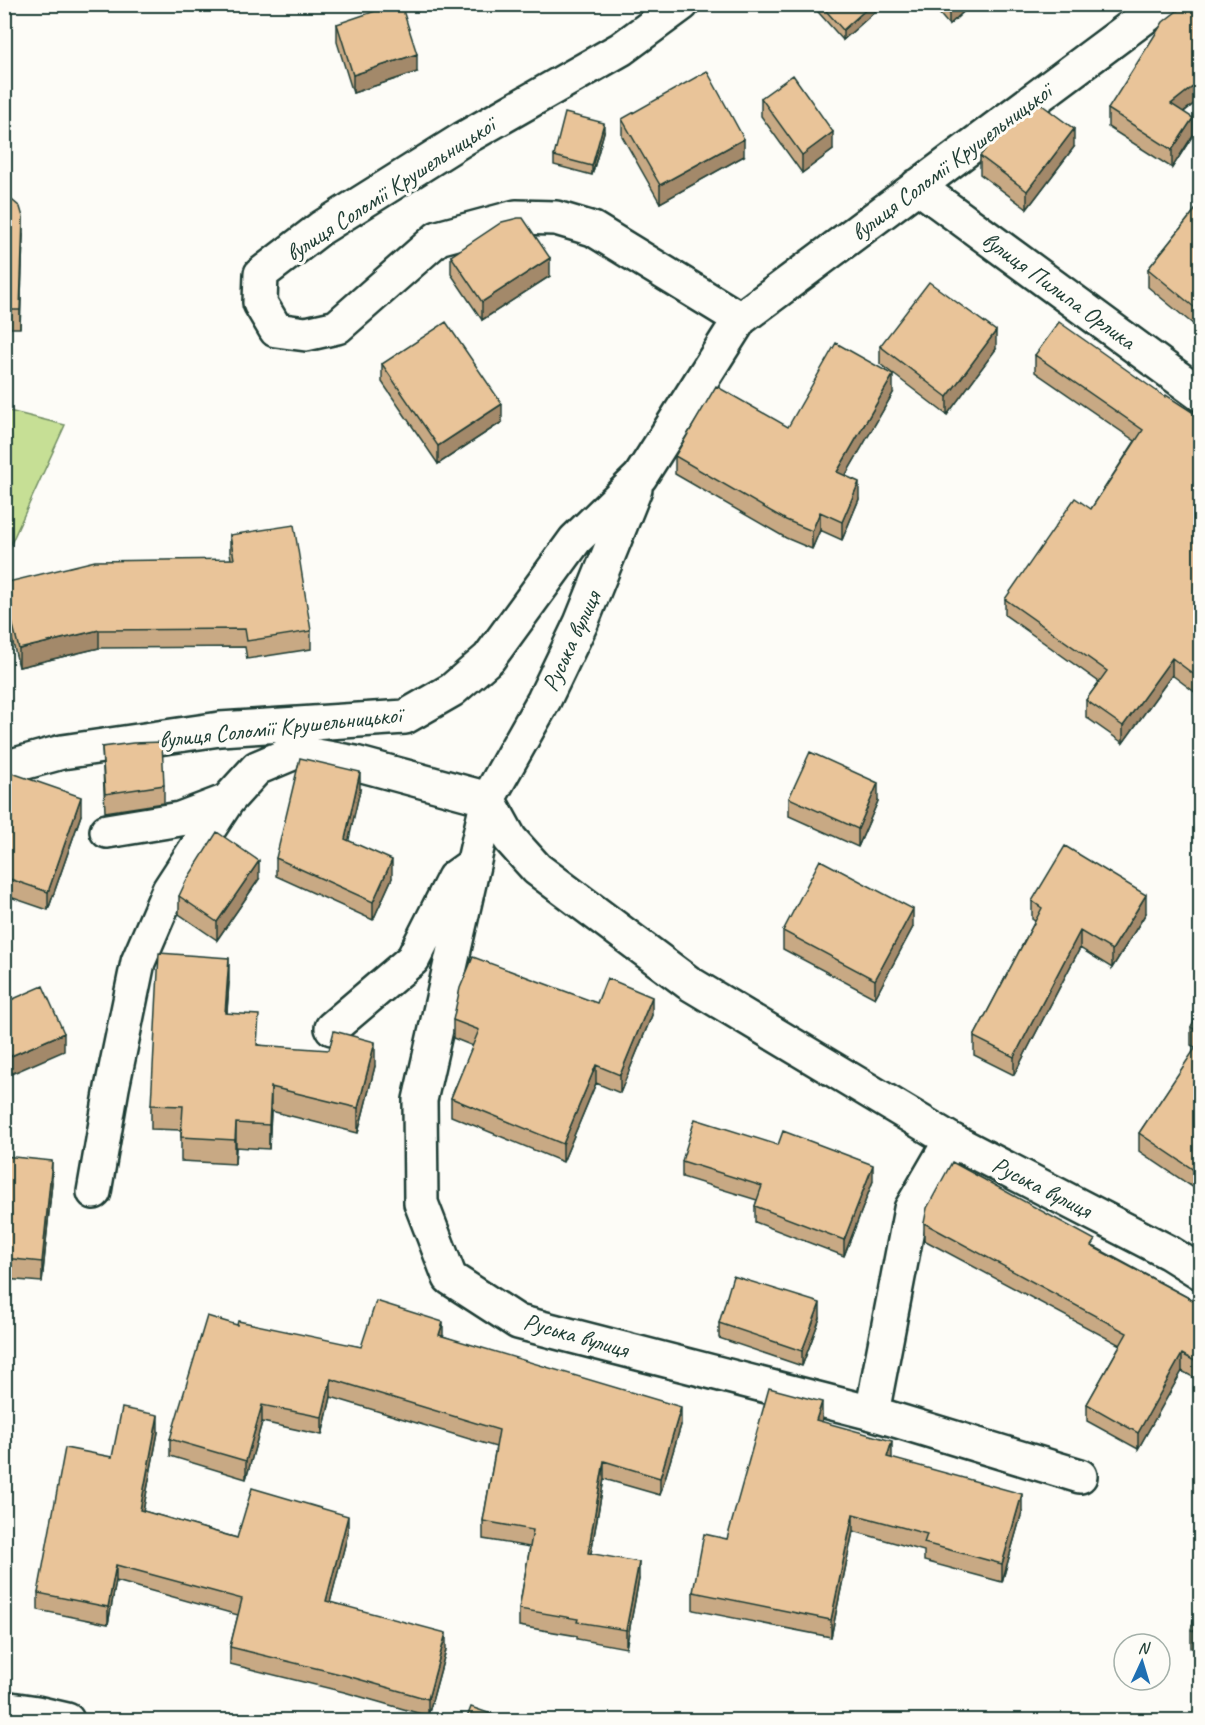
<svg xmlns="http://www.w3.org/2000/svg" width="1205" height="1725" font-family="Caveat,sans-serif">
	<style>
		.green { fill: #c6df95; stroke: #728e64; stroke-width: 1.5 }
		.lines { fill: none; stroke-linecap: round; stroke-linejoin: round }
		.minor-casing { stroke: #1f3d34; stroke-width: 38 }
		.minor { stroke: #fdfcf7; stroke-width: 33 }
		.wall { fill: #c8a984; stroke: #1f3d34; stroke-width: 1.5 }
		.shaded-wall { fill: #a3896b; stroke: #1f3d34; stroke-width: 1.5 }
		.building { fill: #e9c499; stroke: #1f3d34; stroke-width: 1.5 }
		.labels { text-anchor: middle; stroke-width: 6; stroke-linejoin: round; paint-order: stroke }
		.street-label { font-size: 24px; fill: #1f3d34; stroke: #fdfcf7 }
	</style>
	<rect width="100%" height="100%" fill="#fdfcf7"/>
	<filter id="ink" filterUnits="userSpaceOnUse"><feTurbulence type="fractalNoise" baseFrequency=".0167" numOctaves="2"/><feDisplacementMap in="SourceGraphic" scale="12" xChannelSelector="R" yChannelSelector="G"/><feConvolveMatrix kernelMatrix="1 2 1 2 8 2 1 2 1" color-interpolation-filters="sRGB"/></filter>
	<g filter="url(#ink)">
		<path class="green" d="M 5,410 L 65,425 L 5,557 L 4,410 Z"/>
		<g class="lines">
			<g class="minor-casing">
				<path id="minor" d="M 682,4 L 621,49 L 463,139 L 321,228 L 261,274 L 260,303 L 276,330 L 306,334 L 337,327 L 438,238 L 516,217 L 556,218 L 593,229 L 740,319
					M 917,186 L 1200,394
					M 635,489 L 581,623 L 544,700 L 488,799 L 510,839 L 537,869 L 689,983 L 951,1140 L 1168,1252 L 1200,1272
					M 4,768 L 62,752 L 220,729 L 405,717 L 452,690 L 489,658 L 575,540 L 640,477 L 740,319 L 1162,4
					M 107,831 L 180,819 L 227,801
					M 332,1028 L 413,959 L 454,878 L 468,868
					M 94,1192 L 112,1088 L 138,962 L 169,890 L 227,801 L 257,768 L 295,752 L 355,763 L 488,799 L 420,1100 L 421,1203 L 450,1278 L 518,1322 L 872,1413 L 1080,1476
					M 872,1413 L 911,1209 L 951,1140
					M 4,1708 L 37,1713 L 67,1720"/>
			</g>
			<use href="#minor" class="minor"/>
		</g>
		<path class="wall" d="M 811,4 L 878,4 L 878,9 L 843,40 Z
			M 931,4 L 972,4 L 949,25 Z
			M 337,24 L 417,72 L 353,93 L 337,42 Z
			M 761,98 L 833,150 L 802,173 L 761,116 Z
			M 1200,99 L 1184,112 L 1193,135 L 1172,168 L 1108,127 L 1108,109 Z
			M 622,119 L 744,156 L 660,203 L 622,136 Z
			M 604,132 L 592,175 L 554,165 L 554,156 Z
			M 1074,147 L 1027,209 L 980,174 L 980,156 Z
			M 4,196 L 23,235 L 20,328 L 4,328 Z
			M 1200,204 L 1200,330 L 1148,287 L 1148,269 Z
			M 451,256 L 550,276 L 482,320 L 451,274 Z
			M 880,346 L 996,349 L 947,415 L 880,364 Z
			M 1035,355 L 1165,397 L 1200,417 L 1200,696 L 1172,675 L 1123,743 L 1086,717 L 1086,700 L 1099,682 L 1005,615 L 1005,599 L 1091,509 L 1135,441 L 1035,372 Z
			M 382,364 L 502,422 L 438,464 L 382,382 Z
			M 893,393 L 845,476 L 859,499 L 842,540 L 820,530 L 812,549 L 786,538 L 675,474 L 675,456 L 788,427 Z
			M 230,535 L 311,631 L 311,649 L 247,659 L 245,647 L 99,648 L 19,667 L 4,608 L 4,583 L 231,559 L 230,553 Z
			M 102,747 L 164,785 L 164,803 L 105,812 Z
			M 4,785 L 81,815 L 48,910 L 4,895 Z
			M 360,790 L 348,840 L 392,878 L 373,920 L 276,876 L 276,858 Z
			M 789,798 L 878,801 L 858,847 L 789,816 Z
			M 259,879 L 217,940 L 179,914 L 179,896 Z
			M 1032,901 L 1146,913 L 1112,968 L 1080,948 L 1014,1075 L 974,1055 L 974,1037 L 1035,921 L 1032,919 Z
			M 913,927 L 875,998 L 783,949 L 783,931 Z
			M 229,982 L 227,1013 L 259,1045 L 375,1066 L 358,1133 L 271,1111 L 269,1149 L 236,1147 L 235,1164 L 181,1161 L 181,1130 L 151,1129 L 151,1105 Z
			M 597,1003 L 652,1015 L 620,1093 L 596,1083 L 563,1162 L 451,1116 L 451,1098 L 473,1046 L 453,1038 L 453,1020 Z
			M 1200,1009 L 1200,1192 L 1139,1151 L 1139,1133 L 1196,1048 L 1191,1045 L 1191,1027 Z
			M 4,1156 L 52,1182 L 42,1282 L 4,1279 Z
			M 682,1161 L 873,1181 L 844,1256 L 755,1222 L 755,1206 L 757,1200 L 682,1177 Z
			M 924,1223 L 1095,1247 L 1200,1304 L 1200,1381 L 1182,1371 L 1138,1449 L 1087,1421 L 1087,1404 L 1120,1345 L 924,1240 Z
			M 820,1318 L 802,1366 L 719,1338 L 719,1323 Z
			M 237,1325 L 361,1347 L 443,1336 L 681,1425 L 660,1495 L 604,1479 L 591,1553 L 639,1579 L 626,1648 L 577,1639 L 577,1636 L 519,1626 L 519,1609 L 530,1547 L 483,1539 L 483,1521 L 496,1447 L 331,1397 L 322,1435 L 262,1422 L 246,1479 L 170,1456 L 170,1439 Z
			M 822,1420 L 822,1422 L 892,1459 L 1022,1512 L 1002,1582 L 924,1561 L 924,1551 L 853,1531 L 831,1637 L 693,1610 L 693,1592 L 727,1539 Z
			M 158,1432 L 143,1511 L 237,1538 L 348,1533 L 330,1602 L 446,1650 L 428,1716 L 344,1692 L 230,1664 L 230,1647 L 238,1615 L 116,1581 L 108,1624 L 38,1610 L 38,1593 L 112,1457 Z
			M 1200,1594 L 1200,1650 L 1191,1648 L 1191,1630 Z"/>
		<path class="shaded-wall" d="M 872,4 L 878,4 L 878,9 L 843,40 L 843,30 Z
			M 955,4 L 972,4 L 949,25 L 949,9 Z
			M 417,54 L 417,72 L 353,93 L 353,75 Z
			M 1200,81 L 1200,99 L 1171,121 L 1171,104 Z
			M 1193,118 L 1193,135 L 1172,168 L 1172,150 Z
			M 604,123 L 604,132 L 592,175 L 592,166 Z
			M 1074,129 L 1074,147 L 1027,209 L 1027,191 Z
			M 833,132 L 833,150 L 802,173 L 802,155 Z
			M 744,139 L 744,156 L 660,203 L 660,185 Z
			M 23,217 L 23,235 L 20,328 L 20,310 Z
			M 550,258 L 550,276 L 482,320 L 482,302 Z
			M 996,331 L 996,349 L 947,415 L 947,397 Z
			M 893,375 L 893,393 L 837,490 L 837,472 Z
			M 502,404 L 502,422 L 438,464 L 438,446 Z
			M 859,482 L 859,499 L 842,540 L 842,522 Z
			M 820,512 L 820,530 L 812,549 L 812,531 Z
			M 99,630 L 99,648 L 19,667 L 19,649 Z
			M 1172,658 L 1172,675 L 1123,743 L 1123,726 Z
			M 360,772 L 360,790 L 345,857 L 345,839 Z
			M 878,783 L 878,801 L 858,847 L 858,829 Z
			M 81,797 L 81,815 L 48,910 L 48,892 Z
			M 392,860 L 392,878 L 373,920 L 373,902 Z
			M 259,861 L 259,879 L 217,940 L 217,922 Z
			M 1146,895 L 1146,913 L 1112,968 L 1112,950 Z
			M 913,909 L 913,927 L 875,998 L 875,980 Z
			M 1080,931 L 1080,948 L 1014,1075 L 1014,1057 Z
			M 229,958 L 229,982 L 225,1037 L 225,1013 Z
			M 652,997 L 652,1015 L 620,1093 L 620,1075 Z
			M 64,1033 L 64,1051 L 4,1077 L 4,1059 Z
			M 375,1042 L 375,1066 L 358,1133 L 358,1108 Z
			M 596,1065 L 596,1083 L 563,1162 L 563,1144 Z
			M 271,1087 L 271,1111 L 269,1149 L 269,1125 Z
			M 236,1123 L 236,1147 L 235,1164 L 235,1140 Z
			M 52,1161 L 52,1182 L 42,1282 L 42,1262 Z
			M 873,1165 L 873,1181 L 844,1256 L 844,1240 Z
			M 820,1303 L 820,1318 L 802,1366 L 802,1351 Z
			M 443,1322 L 443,1339 L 439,1335 Z
			M 1182,1354 L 1182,1371 L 1138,1449 L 1138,1433 Z
			M 331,1379 L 331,1397 L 322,1435 L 322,1417 Z
			M 822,1402 L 822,1420 L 816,1438 L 816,1420 Z
			M 262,1405 L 262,1422 L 246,1479 L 246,1461 Z
			M 681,1407 L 681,1425 L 660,1495 L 660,1478 Z
			M 158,1415 L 158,1432 L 140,1527 L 140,1510 Z
			M 892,1441 L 892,1459 L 887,1457 Z
			M 604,1461 L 604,1479 L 588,1570 L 588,1553 Z
			M 1022,1494 L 1022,1512 L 1002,1582 L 1002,1564 Z
			M 853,1514 L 853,1531 L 831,1637 L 831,1620 Z
			M 348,1516 L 348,1533 L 326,1618 L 326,1601 Z
			M 639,1562 L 639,1579 L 626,1648 L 626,1630 Z
			M 116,1565 L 116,1581 L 108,1624 L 108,1607 Z
			M 446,1633 L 446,1650 L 428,1716 L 428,1699 Z"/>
		<path class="building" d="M 396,4 L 401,4 L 417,54 L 353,75 L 337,24 Z
			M 820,4 L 872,4 L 843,30 Z
			M 945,4 L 955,4 L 949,9 Z
			M 1186,4 L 1200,4 L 1200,81 L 1171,104 L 1193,118 L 1172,150 L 1108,109 L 1163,22 Z
			M 707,71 L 744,139 L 660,185 L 622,119 Z
			M 793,75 L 833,132 L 802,155 L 761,98 Z
			M 1038,102 L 1074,129 L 1027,191 L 980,156 L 998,132 Z
			M 565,113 L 604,123 L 592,166 L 554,156 Z
			M 4,196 L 7,196 L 20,207 L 23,217 L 20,310 L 4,310 Z
			M 1200,204 L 1200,312 L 1148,269 Z
			M 518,218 L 523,218 L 550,258 L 482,302 L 451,256 L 502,222 Z
			M 929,282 L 996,331 L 947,397 L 880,346 Z
			M 446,322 L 502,404 L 438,446 L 382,364 Z
			M 1059,322 L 1165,397 L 1166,395 L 1200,417 L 1200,679 L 1172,658 L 1123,726 L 1086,700 L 1107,671 L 1005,599 L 1075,498 L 1091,509 L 1143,430 L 1035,355 Z
			M 836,343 L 893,375 L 837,472 L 859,482 L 842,522 L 820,512 L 812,531 L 786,520 L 675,456 L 716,386 L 788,427 Z
			M 294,525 L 311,631 L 247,641 L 245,629 L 99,630 L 19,649 L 4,590 L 4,583 L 95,561 L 234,559 L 230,535 Z
			M 162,742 L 164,785 L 105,794 L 102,747 L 133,743 Z
			M 810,752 L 878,783 L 858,829 L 789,798 Z
			M 300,758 L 360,772 L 345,839 L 392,860 L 373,902 L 276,858 Z
			M 9,772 L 81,797 L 48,892 L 4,877 L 4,785 Z
			M 217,832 L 259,861 L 217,922 L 179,896 L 186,881 Z
			M 1065,846 L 1146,895 L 1112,950 L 1080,931 L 1014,1057 L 974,1037 L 1042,908 L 1032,901 Z
			M 820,860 L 913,909 L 875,980 L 783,931 Z
			M 159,953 L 229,958 L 225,1013 L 259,1015 L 257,1045 L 329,1050 L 334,1031 L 375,1042 L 358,1108 L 271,1087 L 269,1125 L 236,1123 L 235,1140 L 181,1137 L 183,1106 L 151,1105 Z
			M 473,957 L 597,1003 L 607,978 L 652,997 L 620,1075 L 596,1065 L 563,1144 L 451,1098 L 479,1030 L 453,1020 L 460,988 Z
			M 43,986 L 64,1033 L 4,1059 L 4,1003 Z
			M 1200,1009 L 1200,1033 L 1191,1027 Z
			M 1200,1041 L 1200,1174 L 1139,1133 Z
			M 695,1119 L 778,1145 L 783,1131 L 873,1165 L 844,1240 L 755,1206 L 762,1186 L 682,1161 Z
			M 4,1156 L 52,1161 L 42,1262 L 4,1258 Z
			M 952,1162 L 1095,1240 L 1091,1246 L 1200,1304 L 1200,1364 L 1182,1354 L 1138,1433 L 1087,1404 L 1127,1333 L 924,1223 L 927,1208 Z
			M 733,1276 L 820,1303 L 802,1351 L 719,1323 Z
			M 376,1301 L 443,1322 L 439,1335 L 681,1407 L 660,1478 L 604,1461 L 588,1553 L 639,1562 L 626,1630 L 577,1622 L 578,1619 L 519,1609 L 533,1530 L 483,1521 L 499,1430 L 331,1379 L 322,1417 L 262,1405 L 246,1461 L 170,1439 L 207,1316 L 237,1325 L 238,1321 L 361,1347 Z
			M 769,1388 L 822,1402 L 816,1420 L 892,1441 L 887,1457 L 1022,1494 L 1002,1564 L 924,1543 L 927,1534 L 853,1514 L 831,1620 L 693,1592 L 704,1534 L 727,1539 Z
			M 122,1408 L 158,1415 L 140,1510 L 237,1538 L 252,1488 L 348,1516 L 326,1601 L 446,1633 L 428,1699 L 344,1675 L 230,1647 L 242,1599 L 116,1565 L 108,1607 L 38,1593 L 65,1448 L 112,1457 Z
			M 1200,1594 L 1200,1632 L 1191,1630 Z
			M 471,1707 L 508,1720 L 466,1720 Z"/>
	</g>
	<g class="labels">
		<g class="street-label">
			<text transform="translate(951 162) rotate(-37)" y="8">вулиця Соломії Крушельницької</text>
			<text transform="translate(390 189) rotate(-33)" y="8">вулиця Соломії Крушельницької</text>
			<text transform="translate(1059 290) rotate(36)" y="8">вулиця Пилипа Орлика</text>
			<text transform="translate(571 641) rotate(-65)" y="8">Руська вулиця</text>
			<text transform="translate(280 727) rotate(-6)" y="8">вулиця Соломії Крушельницької</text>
			<text transform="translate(1042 1187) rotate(27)" y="8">Руська вулиця</text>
			<text transform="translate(576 1335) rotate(16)" y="8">Руська вулиця</text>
		</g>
	</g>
	<rect width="1205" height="1725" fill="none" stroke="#fdfcf7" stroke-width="24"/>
	<rect x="12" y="12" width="1181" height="1701" fill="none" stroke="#1f3d34" stroke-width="2" filter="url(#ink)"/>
	<g transform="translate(1142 1662) rotate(4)"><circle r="28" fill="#fdfcf7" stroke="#a4b0a9" stroke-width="1.5"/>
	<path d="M0-4.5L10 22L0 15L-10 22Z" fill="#1f6fb2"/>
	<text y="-9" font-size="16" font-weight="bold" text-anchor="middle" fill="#1f3d34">N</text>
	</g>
</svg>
